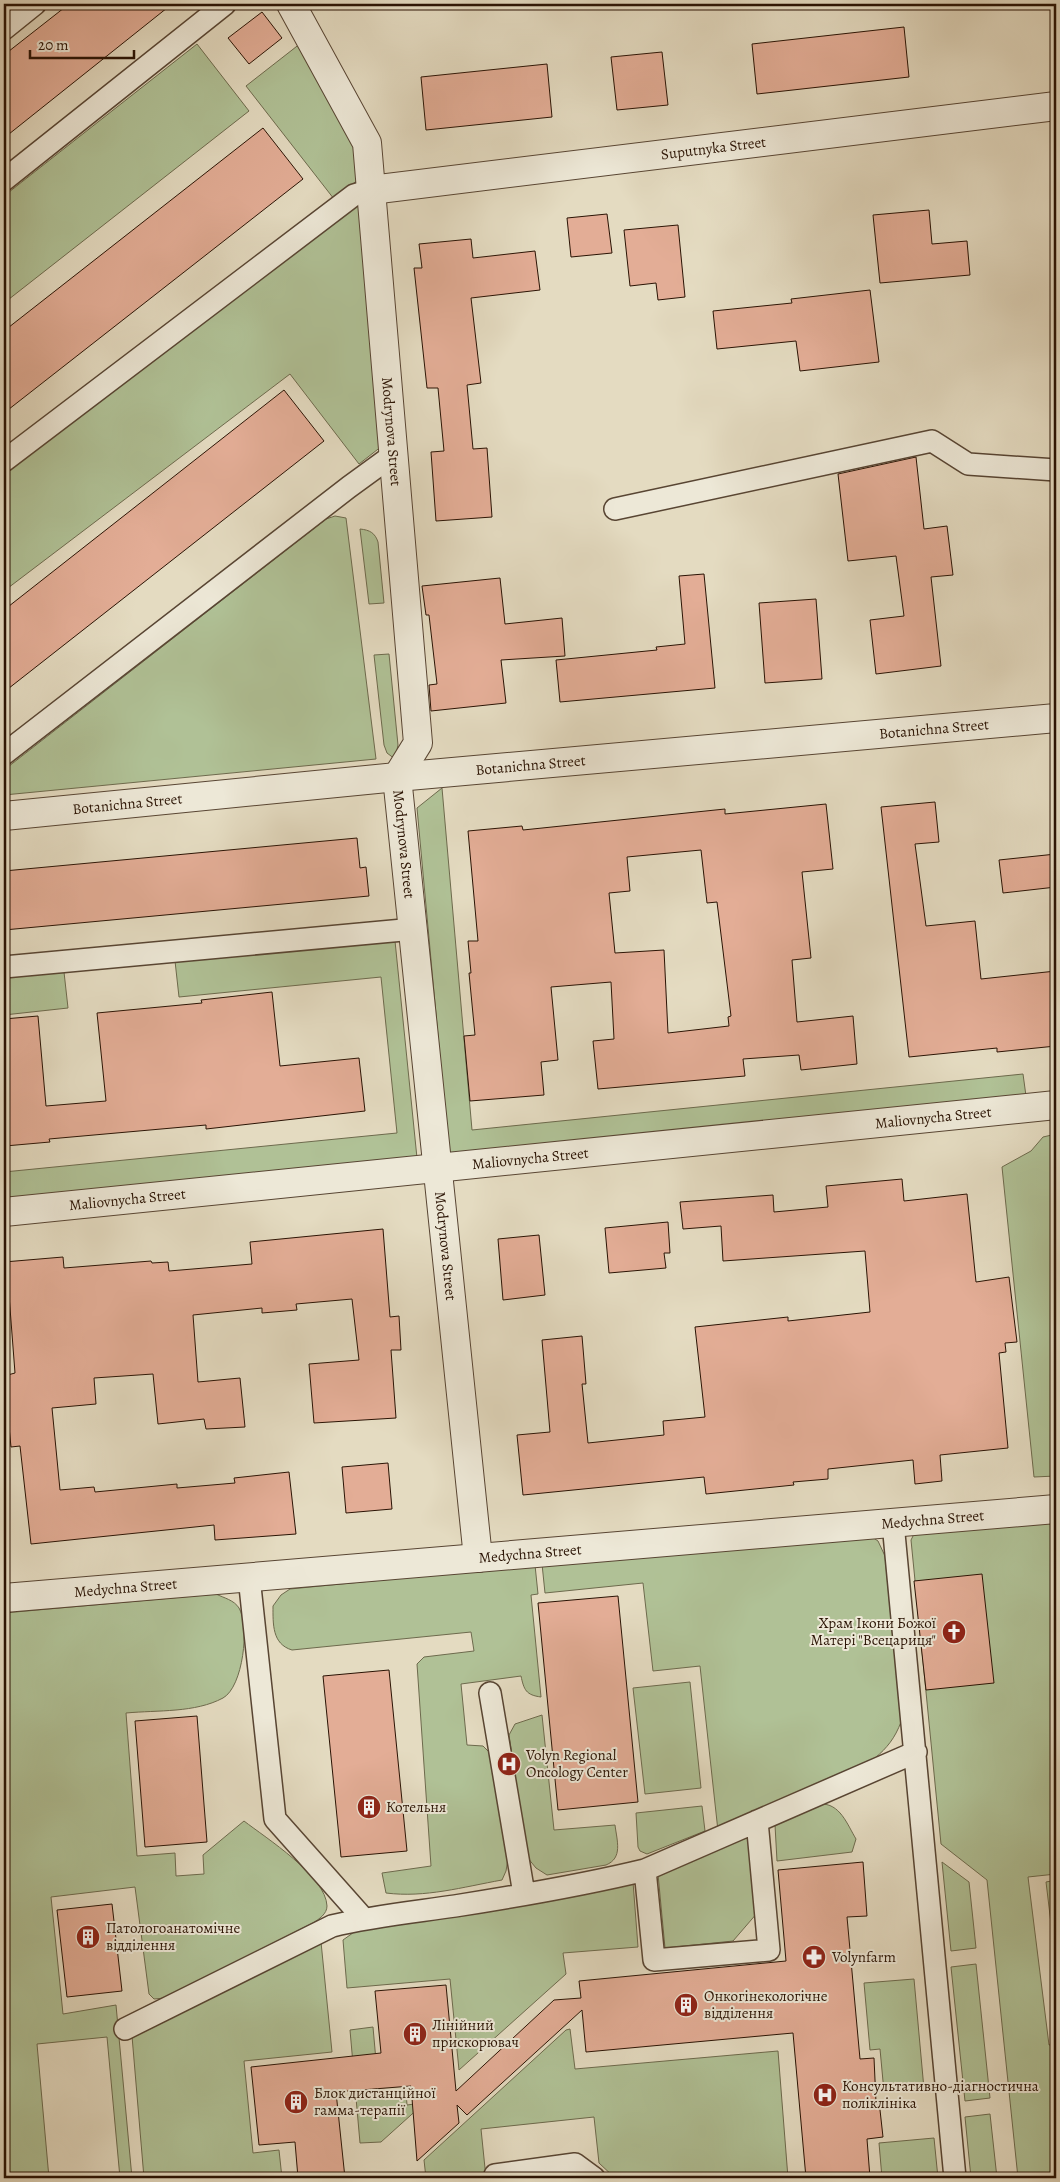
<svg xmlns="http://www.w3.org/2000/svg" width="1060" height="2182" font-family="Alegreya,serif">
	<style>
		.green { fill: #b0c196; stroke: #6d6a4d }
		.building { fill: #e3ad96; stroke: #2a1304; fill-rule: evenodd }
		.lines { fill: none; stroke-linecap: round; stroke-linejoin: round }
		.service-casing { stroke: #584533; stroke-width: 24 }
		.minor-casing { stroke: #584533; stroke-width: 30 }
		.service { stroke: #ede8d7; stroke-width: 21 }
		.minor { stroke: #ede8d7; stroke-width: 28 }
		.labels { text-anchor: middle; stroke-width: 4; stroke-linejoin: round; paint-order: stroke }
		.street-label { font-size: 15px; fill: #2a1304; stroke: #ede8d7 }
		.poi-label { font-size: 15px; fill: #2a1304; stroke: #ede8d7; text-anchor: start }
	</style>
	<rect width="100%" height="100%" fill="#e4dbc1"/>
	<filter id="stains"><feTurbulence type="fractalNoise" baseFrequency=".004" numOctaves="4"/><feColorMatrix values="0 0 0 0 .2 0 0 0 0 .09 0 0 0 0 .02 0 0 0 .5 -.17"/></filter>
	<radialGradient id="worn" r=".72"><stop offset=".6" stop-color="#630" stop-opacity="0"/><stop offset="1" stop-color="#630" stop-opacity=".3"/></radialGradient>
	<path class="green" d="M 301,43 L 357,146 L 359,179 L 334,199 L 246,86 Z
		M 197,44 L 249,111 L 4,303 L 4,196 Z
		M 362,202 L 382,446 L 359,464 L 290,374 L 4,591 L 4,474 Z
		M 335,516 L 346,518 L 376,759 L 4,795 L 4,770 L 326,519 Z
		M 360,529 C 370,530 375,533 378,542 L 384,603 L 369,604 Z
		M 389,654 L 398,745 L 395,759 L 387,753 L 384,745 L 374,655 Z
		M 442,788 L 472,1130 L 1023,1074 L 1026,1096 L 449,1155 L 417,808 Z
		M 395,941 L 417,1158 L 4,1200 L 4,1172 L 397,1133 L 381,977 L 179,997 L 175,961 Z
		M 64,972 L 68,1008 L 4,1015 L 4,977 Z
		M 1056,1134 L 1056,1476 L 1034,1477 L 1002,1167 L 1031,1151 L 1043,1137 Z
		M 1056,1515 L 1056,1874 L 1028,1877 L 1049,2045 L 1056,2044 L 1056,2178 L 1018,2178 L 987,1880 L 941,1844 L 911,1540 L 915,1532 Z
		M 872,1537 L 878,1541 L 885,1556 L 901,1722 C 895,1738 887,1748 875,1758 L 718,1831 L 700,1666 L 653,1671 L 643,1583 L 545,1593 L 542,1564 Z
		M 535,1565 L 538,1594 L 531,1595 L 541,1697 C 526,1695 524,1690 521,1676 L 461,1684 L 467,1745 L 483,1746 L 493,1756 L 508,1859 L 506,1871 L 502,1880 C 463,1887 425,1898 386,1893 L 382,1873 L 431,1866 L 417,1664 L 424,1657 L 474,1651 L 471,1632 L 292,1650 C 272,1644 273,1624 273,1606 L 281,1595 L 290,1589 Z
		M 216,1594 C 224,1598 234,1600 239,1608 C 250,1626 243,1687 223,1698 C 195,1713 158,1710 126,1713 L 137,1856 L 175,1853 L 176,1876 L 204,1874 L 203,1855 L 244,1821 C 266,1838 326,1876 327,1906 C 327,1914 319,1919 313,1923 L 165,1998 L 154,1999 L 149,1994 L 135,1887 L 51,1897 L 63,2014 L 116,2005 L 132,2178 L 120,2178 L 107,2037 L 37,2044 L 49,2178 L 4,2178 L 4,1613 Z
		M 690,1682 L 701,1788 L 645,1794 L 633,1688 Z
		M 542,1715 L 554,1830 L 615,1825 C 617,1841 623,1858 606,1865 L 547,1875 L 536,1868 L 527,1857 L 509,1735 L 515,1724 Z
		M 820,1804 C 840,1803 847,1824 856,1839 L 852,1852 L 777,1861 L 775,1825 Z
		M 702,1806 L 705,1831 L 647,1854 L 640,1851 L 638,1847 L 636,1813 Z
		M 751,1836 L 758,1912 L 733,1941 L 665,1948 L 658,1874 Z
		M 942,1862 L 969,1882 L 976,1948 L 951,1951 Z
		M 1056,1880 L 1056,1965 L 1046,1882 Z
		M 633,1882 L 638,1947 L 563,1953 L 566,1974 L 459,2070 L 450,1979 L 347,1988 L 343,1940 L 357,1930 Z
		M 321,1942 L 332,2052 L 244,2061 L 253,2153 L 279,2150 L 282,2178 L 144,2178 L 132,2036 Z
		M 976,1964 L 990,2098 L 965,2101 L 951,1967 Z
		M 914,1979 L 924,2089 L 884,2092 L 880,2049 L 870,2050 L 864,1983 Z
		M 373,2027 L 379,2094 L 406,2092 L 407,2105 L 429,2102 L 421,2106 L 381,2142 L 360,2143 L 350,2030 Z
		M 570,2029 L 575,2069 L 778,2051 L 788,2178 L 615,2178 L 599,2163 L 594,2117 L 481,2129 L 486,2178 L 426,2178 L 424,2160 L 566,2030 Z
		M 990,2114 L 997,2178 L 971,2178 L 965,2117 Z
		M 934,2138 L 938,2178 L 882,2178 L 879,2143 Z"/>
	<path class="building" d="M 69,4 L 172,4 L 4,138 L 4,55 Z
		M 262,12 L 282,38 L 249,64 L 228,38 Z
		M 904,27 L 909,77 L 757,94 L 752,44 Z
		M 662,52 L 668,105 L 617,110 L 611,57 Z
		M 547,64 L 552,117 L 426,130 L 421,77 Z
		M 263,128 L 303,179 L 4,413 L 4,331 Z
		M 929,210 L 932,244 L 967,241 L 970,275 L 880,283 L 873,215 Z
		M 607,214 L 612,253 L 571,257 L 567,218 Z
		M 678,225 L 685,297 L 658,300 L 656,283 L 630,286 L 624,230 Z
		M 471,239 L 473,258 L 535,251 L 540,290 L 471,298 L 481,383 L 467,385 L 473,449 L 487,448 L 492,517 L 436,521 L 431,452 L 444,451 L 438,388 L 427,388 L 414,268 L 422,268 L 419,244 Z
		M 870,290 L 879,362 L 800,371 L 796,341 L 717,349 L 713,311 L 792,303 L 791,299 Z
		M 284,390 L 324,441 L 4,692 L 4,610 Z
		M 916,457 L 924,529 L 947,526 L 953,575 L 931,577 L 941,666 L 876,674 L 870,620 L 904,616 L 896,556 L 848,561 L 838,474 Z
		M 704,574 L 715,688 L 560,702 L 556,660 L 657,650 L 656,647 L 685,644 L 679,576 Z
		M 500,578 L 505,624 L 562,618 L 565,656 L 501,660 L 506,703 L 431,711 L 429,685 L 437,684 L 429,615 L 426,615 L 422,586 Z
		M 816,599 L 822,679 L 765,683 L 759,603 Z
		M 935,802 L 939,842 L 915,844 L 926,926 L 975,921 L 981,979 L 1056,971 L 1056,1046 L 997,1052 L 997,1048 L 909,1057 L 881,807 Z
		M 826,804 L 833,869 L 802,872 L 811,958 L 792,960 L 797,1022 L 853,1016 L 857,1064 L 801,1070 L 799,1055 L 743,1059 L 745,1076 L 598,1089 L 593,1041 L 614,1039 L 611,982 L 551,987 L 558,1060 L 541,1062 L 544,1095 L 470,1101 L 464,1036 L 475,1035 L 469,973 L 471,973 L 468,941 L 478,941 L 468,831 L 522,826 L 523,830 L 725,809 L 725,814 ZM 701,850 L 707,903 L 717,902 L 731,1016 L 728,1017 L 729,1026 L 668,1033 L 664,950 L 615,953 L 609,893 L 630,891 L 627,857 Z
		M 357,838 L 360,868 L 366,867 L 369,896 L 4,930 L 4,871 Z
		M 1056,854 L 1056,887 L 1003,893 L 999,860 Z
		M 272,992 L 280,1066 L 359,1058 L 365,1111 L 206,1129 L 206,1125 L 49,1139 L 50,1142 L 5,1146 L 4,1019 L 38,1016 L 46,1106 L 106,1101 L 97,1013 L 202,1003 L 201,1000 Z
		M 902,1179 L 904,1201 L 967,1194 L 976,1282 L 1009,1277 L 1017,1342 L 1005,1343 L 1006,1352 L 999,1353 L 1008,1448 L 940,1455 L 942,1481 L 915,1484 L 913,1460 L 828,1469 L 828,1479 L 793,1482 L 794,1485 L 706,1494 L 704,1477 L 523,1495 L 517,1435 L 550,1432 L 542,1340 L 582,1336 L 586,1384 L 582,1384 L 588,1443 L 664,1435 L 663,1421 L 705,1417 L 695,1327 L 788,1317 L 788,1321 L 870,1312 L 865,1251 L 723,1261 L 721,1226 L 683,1229 L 680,1202 L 773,1195 L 774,1212 L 828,1207 L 826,1186 Z
		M 668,1222 L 670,1253 L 664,1253 L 666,1268 L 609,1273 L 605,1228 Z
		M 383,1229 L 390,1317 L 399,1316 L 401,1350 L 391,1350 L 396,1418 L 314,1423 L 309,1364 L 359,1360 L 352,1299 L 296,1304 L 297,1310 L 262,1313 L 262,1308 L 193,1315 L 198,1382 L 240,1378 L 245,1427 L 206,1429 L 204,1419 L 158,1424 L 153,1374 L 94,1378 L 96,1404 L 52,1408 L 60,1490 L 94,1487 L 95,1492 L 177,1484 L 177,1488 L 235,1483 L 234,1478 L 289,1472 L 296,1534 L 215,1540 L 214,1525 L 31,1544 L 20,1446 L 11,1447 L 4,1376 L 15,1373 L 9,1295 L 4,1295 L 4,1262 L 63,1257 L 64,1268 L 151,1261 L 152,1263 L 168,1262 L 169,1271 L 252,1264 L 250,1242 Z
		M 539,1235 L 545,1295 L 503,1300 L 498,1239 Z
		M 388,1463 L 392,1509 L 346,1513 L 342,1467 Z
		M 982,1574 L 994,1683 L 926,1690 L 914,1581 Z
		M 618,1596 L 638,1802 L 558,1810 L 538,1603 Z
		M 389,1670 L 407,1851 L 341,1857 L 323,1676 Z
		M 197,1716 L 207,1842 L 145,1847 L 135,1721 Z
		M 863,1862 L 867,1916 L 847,1917 L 860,2059 L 874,2058 L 876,2102 L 879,2101 L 883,2137 L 867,2139 L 870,2178 L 806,2178 L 793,2033 L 586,2052 L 582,2010 L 467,2115 L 457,2105 L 459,2123 L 417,2161 L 411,2086 L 336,2092 L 345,2178 L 298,2178 L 295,2142 L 259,2145 L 251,2067 L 381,2053 L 375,1991 L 446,1985 L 456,2091 L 554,2000 L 581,1998 L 579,1981 L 786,1961 L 778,1870 Z
		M 112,1904 L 122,1991 L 67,1997 L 57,1910 Z"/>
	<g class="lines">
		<g class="service-casing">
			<path id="service" d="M 4,29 L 35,4
				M 4,180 L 225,4
				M 4,461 L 354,195 L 371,190
				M 615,509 L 932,441 L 968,464 L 1056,470
				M 4,754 L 349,487 L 393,455
				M 4,967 L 414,929
				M 893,1523 L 955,2178
				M 249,1577 L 275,1819 L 363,1918
				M 490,1693 L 524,1894
				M 645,1870 L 654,1960 L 769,1950 L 757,1821
				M 125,2029 L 332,1926 C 372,1916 414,1912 455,1906 C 519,1896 583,1885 645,1870 L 916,1752
				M 495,2175 L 575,2164 L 594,2178"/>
		</g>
		<g class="minor-casing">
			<g id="minor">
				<path id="s1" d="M 291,4 L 367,143 L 418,743 L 397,777 L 478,1558"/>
				<path id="s2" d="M 371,190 L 1056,106"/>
				<path id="s3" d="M 4,816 L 397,777 L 1056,718"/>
				<path id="s4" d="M 4,1212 L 1056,1105"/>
				<path id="s5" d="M 4,1598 L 1056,1509"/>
			</g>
		</g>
		<use href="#service" class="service"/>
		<use href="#minor" class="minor"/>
	</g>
	<defs>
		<g id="church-disc" transform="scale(1.25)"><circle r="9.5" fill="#8f2418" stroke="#ede8d7"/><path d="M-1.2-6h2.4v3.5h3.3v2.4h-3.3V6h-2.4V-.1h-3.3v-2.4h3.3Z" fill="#fff"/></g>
		<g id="hospital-disc" transform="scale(1.25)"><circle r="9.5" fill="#8f2418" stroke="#ede8d7"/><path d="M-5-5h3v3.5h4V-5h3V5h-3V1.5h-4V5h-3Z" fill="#fff"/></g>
		<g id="building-disc" transform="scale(1.25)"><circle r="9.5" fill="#8f2418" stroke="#ede8d7"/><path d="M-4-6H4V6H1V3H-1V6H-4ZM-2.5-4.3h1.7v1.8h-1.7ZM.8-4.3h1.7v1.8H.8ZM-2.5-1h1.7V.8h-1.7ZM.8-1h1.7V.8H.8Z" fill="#fff"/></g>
		<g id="pharmacy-disc" transform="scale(1.25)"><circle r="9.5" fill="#8f2418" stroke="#ede8d7"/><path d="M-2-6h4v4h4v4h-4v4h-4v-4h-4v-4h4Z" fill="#fff"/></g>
	</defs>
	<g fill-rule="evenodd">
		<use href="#church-disc" x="954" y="1632"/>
		<use href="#hospital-disc" x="509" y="1764"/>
		<use href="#building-disc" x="369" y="1807"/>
		<use href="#building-disc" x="88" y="1937"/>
		<use href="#pharmacy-disc" x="814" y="1957"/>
		<use href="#building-disc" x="686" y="2005"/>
		<use href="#building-disc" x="415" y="2034"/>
		<use href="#hospital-disc" x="825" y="2095"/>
		<use href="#building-disc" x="296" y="2102"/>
	</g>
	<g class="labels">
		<g class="street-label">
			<text dy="5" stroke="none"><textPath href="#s2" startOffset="345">Suputnyka Street</textPath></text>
			<text dy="5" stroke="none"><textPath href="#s1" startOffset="448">Modrynova Street</textPath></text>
			<text dy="5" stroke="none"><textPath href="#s3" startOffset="934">Botanichna Street</textPath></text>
			<text dy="5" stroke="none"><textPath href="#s3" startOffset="529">Botanichna Street</textPath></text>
			<text dy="5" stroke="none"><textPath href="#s3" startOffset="124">Botanichna Street</textPath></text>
			<text dy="5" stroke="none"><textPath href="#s1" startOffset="868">Modrynova Street</textPath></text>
			<text dy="5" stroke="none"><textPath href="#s4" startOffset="934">Maliovnycha Street</textPath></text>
			<text dy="5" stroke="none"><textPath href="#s4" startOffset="529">Maliovnycha Street</textPath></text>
			<text dy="5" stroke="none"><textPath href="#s4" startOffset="124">Maliovnycha Street</textPath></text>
			<text dy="5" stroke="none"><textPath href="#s1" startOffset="1272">Modrynova Street</textPath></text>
			<text dy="5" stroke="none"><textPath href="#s5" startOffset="932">Medychna Street</textPath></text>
			<text dy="5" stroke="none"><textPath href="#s5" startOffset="528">Medychna Street</textPath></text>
			<text dy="5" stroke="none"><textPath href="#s5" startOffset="122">Medychna Street</textPath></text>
		</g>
		<g class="poi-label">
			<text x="936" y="1628" text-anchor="end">Храм Ікони Божої<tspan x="936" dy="17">Матері "Всецариця"</tspan></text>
			<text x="526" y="1760">Volyn Regional<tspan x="526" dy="17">Oncology Center</tspan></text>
			<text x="386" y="1812">Котельня</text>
			<text x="106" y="1933">Патологоанатомічне<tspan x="106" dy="17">відділення</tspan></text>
			<text x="832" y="1962">Volynfarm</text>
			<text x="704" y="2001">Онкогінекологічне<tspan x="704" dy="17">відділення</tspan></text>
			<text x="432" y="2030">Лінійний<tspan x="432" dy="17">прискорювач</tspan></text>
			<text x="842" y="2091">Консультативно-діагностична<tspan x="842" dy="17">поліклініка</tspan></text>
			<text x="314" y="2098">Блок дистанційної<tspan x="314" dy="17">гамма-терапії</tspan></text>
		</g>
	</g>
	<rect width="1060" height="2182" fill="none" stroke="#e4dbc1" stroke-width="20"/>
	<rect x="5" y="5" width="1050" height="2172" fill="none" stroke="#2a1304" stroke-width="2.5"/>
	<rect x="10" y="10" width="1040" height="2162" fill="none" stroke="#2a1304"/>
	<path d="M30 50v8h104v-8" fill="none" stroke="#2a1304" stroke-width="2.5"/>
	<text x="38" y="50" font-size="15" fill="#2a1304" stroke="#ede8d7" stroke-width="4" paint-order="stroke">20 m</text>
	<rect width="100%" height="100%" filter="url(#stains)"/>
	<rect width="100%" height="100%" fill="url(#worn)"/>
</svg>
